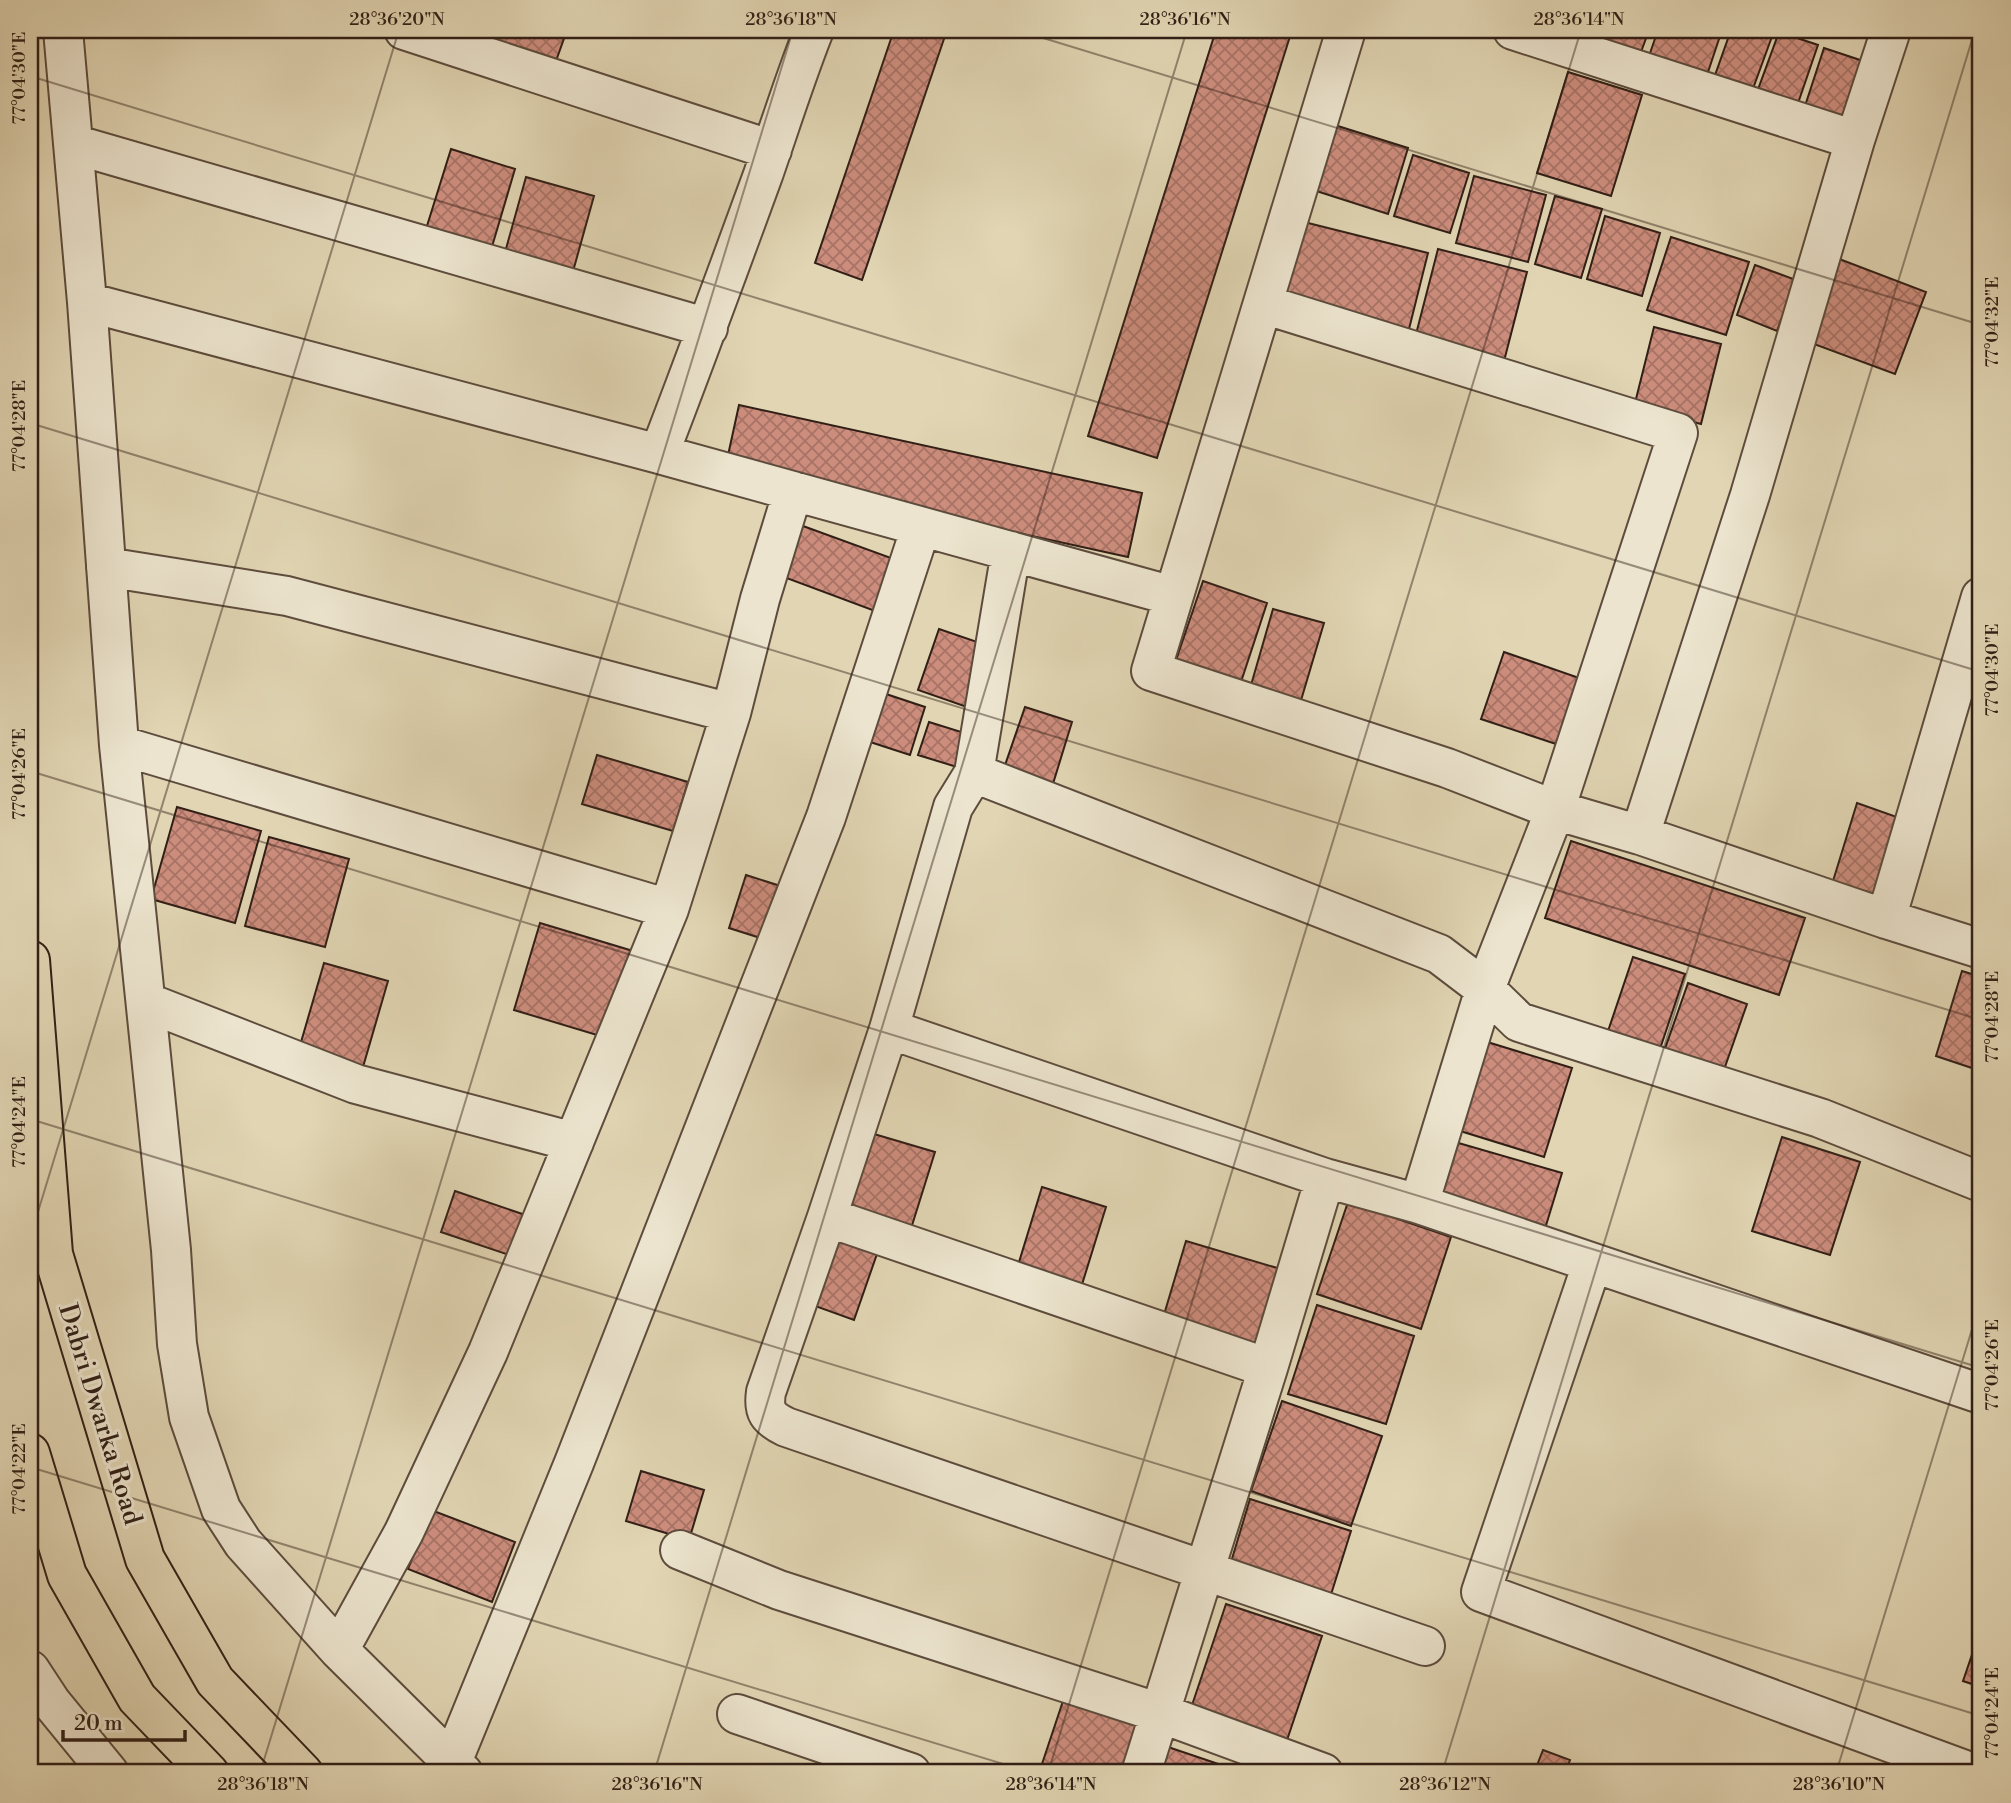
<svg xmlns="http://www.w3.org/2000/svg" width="2011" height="1803" font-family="'Libre Bodoni',serif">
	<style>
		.building { fill: url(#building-cross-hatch); stroke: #311f16; stroke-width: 2 }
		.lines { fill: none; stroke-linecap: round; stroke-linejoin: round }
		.minor-casing { stroke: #5d4c3d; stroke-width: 42 }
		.major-casing { stroke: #311f16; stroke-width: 42 }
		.minor { stroke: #ece4ce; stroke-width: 38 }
		.major { stroke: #e1d5b3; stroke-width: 38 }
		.ticks { fill: none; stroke: #311f16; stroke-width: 2; stroke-opacity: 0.45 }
		.labels { text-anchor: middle; stroke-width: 6; stroke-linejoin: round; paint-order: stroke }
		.street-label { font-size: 26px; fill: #311f16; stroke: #ece4ce }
		.neatline { fill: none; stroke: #311f16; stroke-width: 2.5 }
		.ticks-label { font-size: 18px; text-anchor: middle; fill: #311f16 }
	</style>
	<defs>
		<pattern id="building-cross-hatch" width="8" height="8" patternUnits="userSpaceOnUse" patternTransform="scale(1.75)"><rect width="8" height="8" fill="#cd8d7d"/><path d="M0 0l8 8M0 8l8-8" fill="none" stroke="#a77365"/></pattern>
	</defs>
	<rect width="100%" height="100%" fill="#e1d5b3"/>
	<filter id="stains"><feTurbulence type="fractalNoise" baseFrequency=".00286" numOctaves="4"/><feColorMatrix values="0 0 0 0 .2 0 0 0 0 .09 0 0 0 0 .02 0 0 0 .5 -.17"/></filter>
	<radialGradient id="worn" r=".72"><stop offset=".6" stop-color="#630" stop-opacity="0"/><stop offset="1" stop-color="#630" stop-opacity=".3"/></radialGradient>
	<path class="building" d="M 496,30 L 567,30 L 556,61 L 492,39 Z
		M 894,30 L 947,30 L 862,280 L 815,263 Z
		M 1216,30 L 1292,30 L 1157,458 L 1088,436 Z
		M 1588,30 L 1649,30 L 1637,63 L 1583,44 Z
		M 1658,30 L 1722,30 L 1706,78 L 1648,59 Z
		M 1731,30 L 1774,31 L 1751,94 L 1713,81 Z
		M 1779,32 L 1818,45 L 1796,109 L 1756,95 Z
		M 1824,48 L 1866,62 L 1844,125 L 1803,112 Z
		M 1568,72 L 1642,95 L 1611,196 L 1537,173 Z
		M 1325,122 L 1408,148 L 1388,214 L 1304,187 Z
		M 451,149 L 515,169 L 491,250 L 426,229 Z
		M 1413,155 L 1469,173 L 1450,233 L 1394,216 Z
		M 1474,176 L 1546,195 L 1528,262 L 1456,243 Z
		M 526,177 L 594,196 L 572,275 L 504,256 Z
		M 1555,196 L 1602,209 L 1581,278 L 1535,264 Z
		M 1605,216 L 1660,233 L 1642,296 L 1587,279 Z
		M 1300,221 L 1428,253 L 1407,337 L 1278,304 Z
		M 1671,237 L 1749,262 L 1726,335 L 1647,310 Z
		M 1438,249 L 1527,272 L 1503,365 L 1414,342 Z
		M 1834,257 L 1926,292 L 1895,374 L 1803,340 Z
		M 1755,265 L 1796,280 L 1777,331 L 1737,315 Z
		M 1654,327 L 1721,344 L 1701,424 L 1634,407 Z
		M 739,405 L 1142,493 L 1128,557 L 725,469 Z
		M 792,522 L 902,562 L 883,614 L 773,573 Z
		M 1203,581 L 1267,603 L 1239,688 L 1174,666 Z
		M 1273,609 L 1324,623 L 1299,707 L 1249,692 Z
		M 939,629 L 989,646 L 967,707 L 918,690 Z
		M 1504,652 L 1588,681 L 1565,747 L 1481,719 Z
		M 874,690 L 925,707 L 910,755 L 858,738 Z
		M 1025,707 L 1072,722 L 1052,787 L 1003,771 Z
		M 929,722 L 971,735 L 957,767 L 918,755 Z
		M 597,755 L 688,782 L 673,831 L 582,804 Z
		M 1857,803 L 1911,822 L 1887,898 L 1833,881 Z
		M 177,807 L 261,831 L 235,923 L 151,899 Z
		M 269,837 L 349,859 L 325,947 L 245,926 Z
		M 1571,841 L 1805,918 L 1779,995 L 1545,918 Z
		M 746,875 L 793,890 L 776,943 L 729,928 Z
		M 540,923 L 633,951 L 607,1038 L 514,1010 Z
		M 1633,957 L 1685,974 L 1656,1061 L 1604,1043 Z
		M 324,963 L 388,981 L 363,1067 L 299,1049 Z
		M 1962,971 L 1981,977 L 1981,1071 L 1936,1056 Z
		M 1688,983 L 1747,1004 L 1719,1084 L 1660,1063 Z
		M 1484,1041 L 1572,1068 L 1544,1157 L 1457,1130 Z
		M 874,1134 L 935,1152 L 909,1235 L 848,1217 Z
		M 1782,1137 L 1860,1162 L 1830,1255 L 1752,1231 Z
		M 1455,1142 L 1562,1173 L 1544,1232 L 1438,1201 Z
		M 1042,1187 L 1106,1207 L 1080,1291 L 1016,1272 Z
		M 455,1191 L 534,1218 L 521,1259 L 441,1232 Z
		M 1348,1202 L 1451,1237 L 1421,1329 L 1317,1294 Z
		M 827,1233 L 878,1251 L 854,1320 L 804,1302 Z
		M 1186,1241 L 1284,1270 L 1258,1356 L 1160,1328 Z
		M 1317,1305 L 1414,1336 L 1386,1424 L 1288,1394 Z
		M 1282,1401 L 1382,1436 L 1351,1526 L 1251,1491 Z
		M 641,1471 L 704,1490 L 689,1540 L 626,1521 Z
		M 1250,1499 L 1351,1531 L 1328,1604 L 1228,1572 Z
		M 431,1510 L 515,1542 L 492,1602 L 408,1569 Z
		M 1226,1604 L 1322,1636 L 1284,1749 L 1188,1717 Z
		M 1978,1637 L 1981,1638 L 1981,1687 L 1963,1681 Z
		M 1063,1701 L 1149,1729 L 1135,1773 L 1039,1773 Z
		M 1168,1747 L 1245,1773 L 1159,1773 Z
		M 1543,1750 L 1570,1760 L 1565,1773 L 1534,1773 Z"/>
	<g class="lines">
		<g class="minor-casing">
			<path id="minor" d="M 63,30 L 87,302 L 119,745 L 171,1250 L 177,1344 L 189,1417 L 221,1509 L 243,1543 L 339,1650 L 463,1773
				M 404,30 L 772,150
				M 1346,30 L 1151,671 L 1447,768 L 1555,810 L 1640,835 L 1886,919 L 1981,949
				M 1513,30 L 1855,140
				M 73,144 L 708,328
				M 87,302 L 659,454 C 695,361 729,268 763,175 C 780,126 795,78 814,30
				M 1263,304 L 1678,433 L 1555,810 L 1485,989 L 1419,1204
				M 659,454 L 1173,596
				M 1011,551 L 974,773 L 953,807 L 889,1029 L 827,1217 L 766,1392 C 763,1412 768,1418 786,1427 L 1425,1646
				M 106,567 L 287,596 L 731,713
				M 119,745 L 669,909
				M 974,773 L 1439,954 L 1485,989 L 1519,1022 L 1820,1118 L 1981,1182
				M 1640,835 L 1750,495 L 1855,140 L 1891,30
				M 1886,919 L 1981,597
				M 146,1002 L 356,1084 L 574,1142
				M 889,1029 L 1325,1178 L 1419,1204 L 1981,1394
				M 827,1217 L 1268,1368
				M 1592,1264 L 1481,1592 L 1973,1773
				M 680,1550 L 779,1590 L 1160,1713 L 1323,1773
				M 339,1650 L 404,1532 L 488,1352 L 669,909 L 731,713 L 760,599 L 793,491
				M 30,1670 L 51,1702 L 109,1773
				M 737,1714 L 911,1773
				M 452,1762 L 574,1463 L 826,817 L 921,527
				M 1141,1773 L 1268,1368 L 1325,1178"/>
		</g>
		<g class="major-casing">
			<path id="major" d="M 30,960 L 53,1254 L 145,1559 L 215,1681 L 303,1773
				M 30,1453 L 67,1575 L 137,1698 L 209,1773"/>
		</g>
		<use href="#minor" class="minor"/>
		<use href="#major" class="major"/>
	</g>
	<path class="ticks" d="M 1017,30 L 1981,325M 30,76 L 1981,672M 30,423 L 1981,1020M 30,771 L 1981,1368M 30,1119 L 1981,1716M 30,1238 L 399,30M 30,1467 L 1033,1773M 260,1773 L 793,30M 654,1773 L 1187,30M 1048,1773 L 1581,30M 1442,1773 L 1975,30M 1836,1773 L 1981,1300"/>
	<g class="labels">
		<g class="street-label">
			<text transform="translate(101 1414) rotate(73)" y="9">Dabri Dwarka Road</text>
		</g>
	</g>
	<rect width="2011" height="1803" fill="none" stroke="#e1d5b3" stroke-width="77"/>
	<path d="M63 1730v10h122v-10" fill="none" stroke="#311f16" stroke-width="3.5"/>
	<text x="74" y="1730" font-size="21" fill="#311f16" stroke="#ece4ce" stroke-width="5" paint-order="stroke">20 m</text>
	<rect x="38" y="38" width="1934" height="1726" class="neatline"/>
	<g class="ticks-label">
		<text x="397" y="25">28°36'20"N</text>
		<text x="791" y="25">28°36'18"N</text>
		<text x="1185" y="25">28°36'16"N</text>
		<text x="1579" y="25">28°36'14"N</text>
		<text transform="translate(19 78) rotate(-90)" y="6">77°04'30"E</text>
		<text transform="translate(1992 322) rotate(-90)" y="6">77°04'32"E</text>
		<text transform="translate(19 426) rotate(-90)" y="6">77°04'28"E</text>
		<text transform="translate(1992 670) rotate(-90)" y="6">77°04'30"E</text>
		<text transform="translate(19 774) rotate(-90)" y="6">77°04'26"E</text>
		<text transform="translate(1992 1017) rotate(-90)" y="6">77°04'28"E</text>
		<text transform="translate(19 1122) rotate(-90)" y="6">77°04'24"E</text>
		<text transform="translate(1992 1365) rotate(-90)" y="6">77°04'26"E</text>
		<text transform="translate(19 1469) rotate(-90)" y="6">77°04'22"E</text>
		<text transform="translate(1992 1713) rotate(-90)" y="6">77°04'24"E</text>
		<text x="263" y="1790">28°36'18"N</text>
		<text x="657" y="1790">28°36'16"N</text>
		<text x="1051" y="1790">28°36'14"N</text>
		<text x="1445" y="1790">28°36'12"N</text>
		<text x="1839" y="1790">28°36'10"N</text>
	</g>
	<rect width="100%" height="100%" filter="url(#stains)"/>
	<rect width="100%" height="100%" fill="url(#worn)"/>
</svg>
